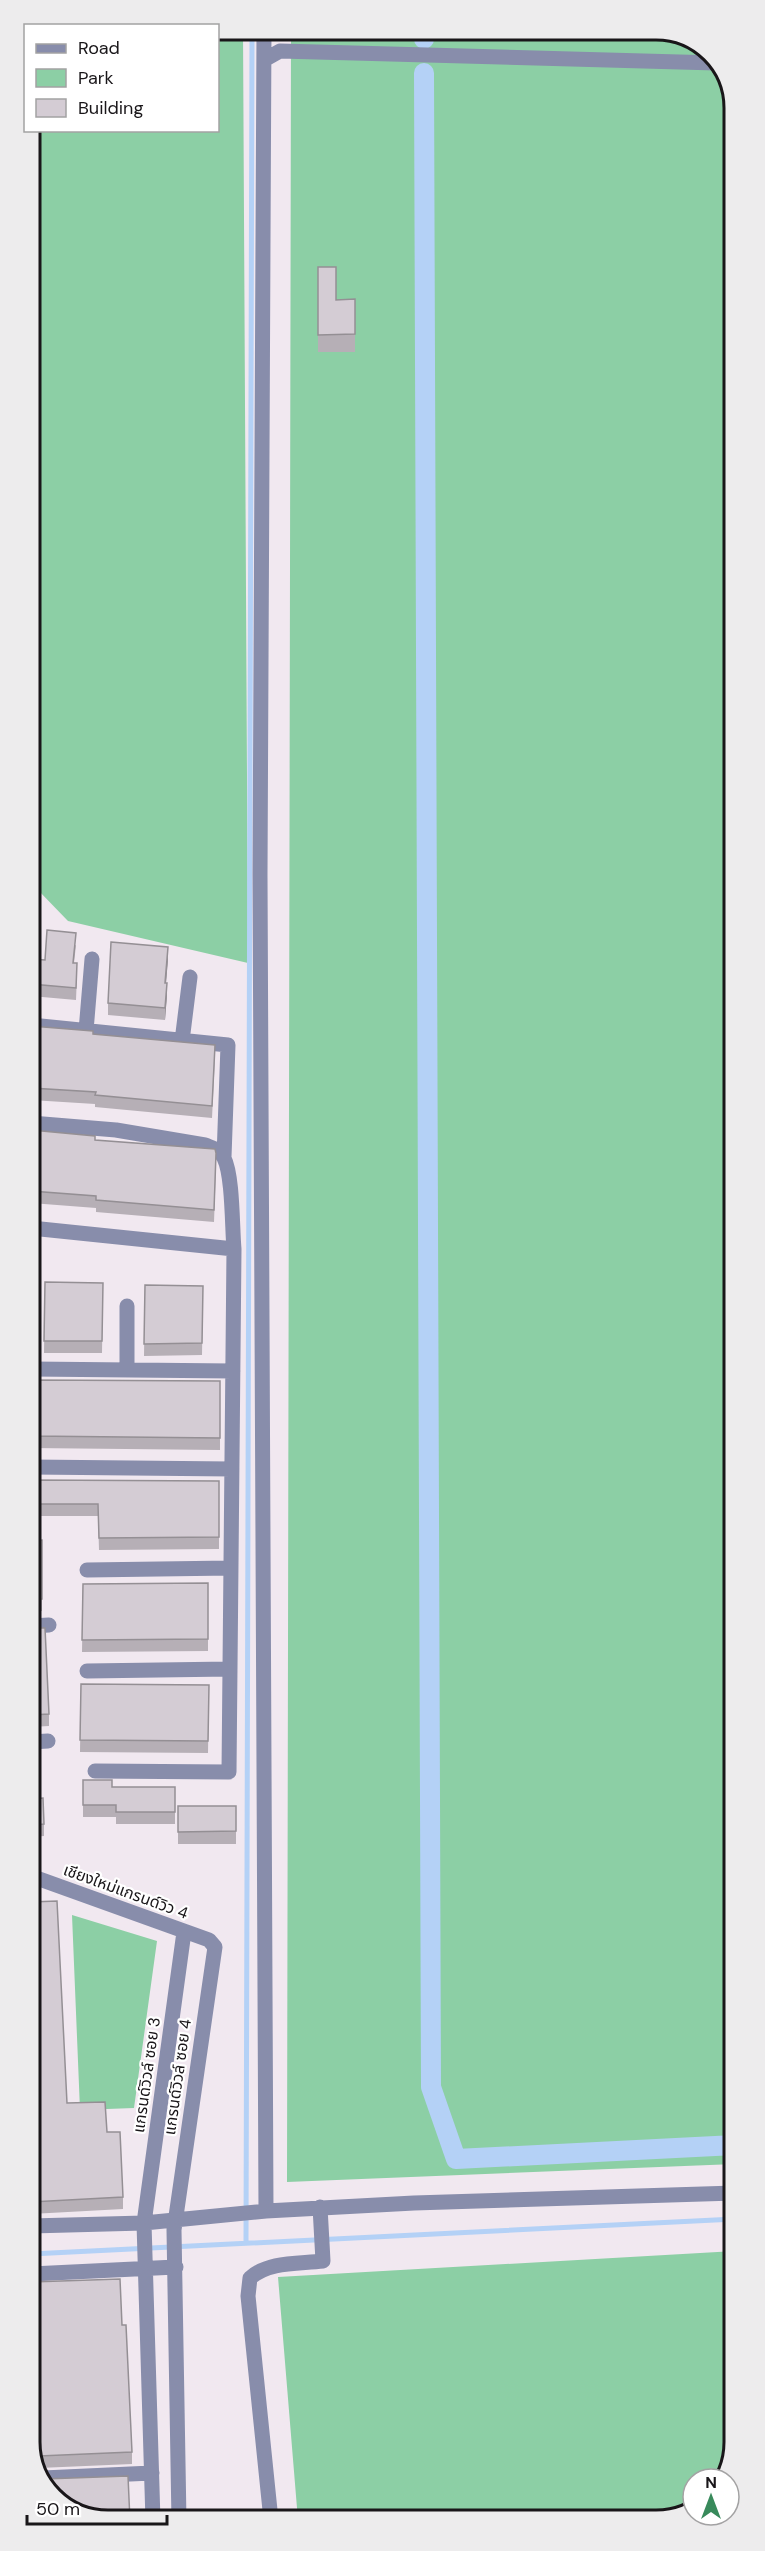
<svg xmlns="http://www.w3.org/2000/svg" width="765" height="2551" font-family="'DM Sans','Noto Sans Thai',sans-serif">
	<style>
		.green { fill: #8ccfa5 }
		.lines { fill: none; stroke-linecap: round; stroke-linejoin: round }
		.stream { stroke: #b4d1f6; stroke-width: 5 }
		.canal { stroke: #b4d1f6; stroke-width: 20 }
		.minor { stroke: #888dab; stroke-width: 15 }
		.wall { fill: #b6afb6 }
		.shaded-wall { fill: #948f94 }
		.building { fill: #d4ccd4; stroke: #948f94; stroke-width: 1.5 }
		.labels { text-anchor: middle; stroke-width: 4.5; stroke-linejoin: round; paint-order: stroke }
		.street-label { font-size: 16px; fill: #191619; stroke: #fff }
		.rim { fill: none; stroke: #191619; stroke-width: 3 }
	</style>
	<rect width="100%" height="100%" fill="#f1e8f0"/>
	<path class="green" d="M 218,30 L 243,30 L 248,963 L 68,921 L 37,889 L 31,888 L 30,131 L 218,130 Z
		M 291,30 L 666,31 L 708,50 L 733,93 L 735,2164 L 287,2182 Z
		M 72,1915 L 157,1941 L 134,2108 L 80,2110 Z
		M 735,2251 L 735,2442 L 721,2479 L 693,2479 L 693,2507 L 672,2519 L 298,2520 L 278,2277 Z"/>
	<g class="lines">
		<path class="stream" d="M 246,2242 L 252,30
			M 31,2254 L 735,2219"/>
		<path class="canal" d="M 424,39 L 424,30
			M 424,73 L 431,2087 L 456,2159 L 735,2145"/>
		<path class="minor" d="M 264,60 L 280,51 L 716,63
			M 31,1025 L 228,1045 L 224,1157
			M 86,1031 L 92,959
			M 182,1041 L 190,977
			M 31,1123 L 116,1130 L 205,1145 C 212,1148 221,1150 224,1158 C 233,1176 232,1228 234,1249 L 229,1772 L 95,1771
			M 31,1228 L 234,1249
			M 31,1369 L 233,1371
			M 127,1370 L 127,1306
			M 31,1467 L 232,1469
			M 87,1570 L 231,1568
			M 31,1626 L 49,1625
			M 87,1671 L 230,1669
			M 31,1742 L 48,1741
			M 31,1876 L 209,1940 L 215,1947 L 174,2230 L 179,2521
			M 266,2211 L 414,2203 L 735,2193
			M 31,2226 L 144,2223 L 266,2211 L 260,874 L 264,30
			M 31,2274 L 176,2267
			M 43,2478 L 152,2473
			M 271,2520 L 248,2296 L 250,2278 C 269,2261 299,2264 323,2261 L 320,2207
			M 153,2521 L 144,2223 L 184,1932"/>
	</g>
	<path class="wall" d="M 318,267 L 336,300 L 355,299 L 355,352 L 318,352 Z
		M 31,894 L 39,907 L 37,932 L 31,931 Z
		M 76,945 L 74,963 L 77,975 L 76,1000 L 31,996 L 31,959 L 45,960 Z
		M 168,959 L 166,983 L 167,995 L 165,1020 L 108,1015 L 108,1003 Z
		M 31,1026 L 93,1034 L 215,1057 L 212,1118 L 95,1107 L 95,1104 L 31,1100 Z
		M 31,1130 L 95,1140 L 216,1165 L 214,1222 L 96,1212 L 96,1208 L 31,1203 Z
		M 45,1282 L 103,1283 L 102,1353 L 44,1353 Z
		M 145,1285 L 203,1286 L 202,1355 L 144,1356 Z
		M 31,1380 L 220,1381 L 220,1450 L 31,1448 Z
		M 31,1480 L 219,1481 L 219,1549 L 99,1550 L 98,1516 L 31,1516 Z
		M 42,1540 L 42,1611 L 31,1612 L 31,1541 Z
		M 208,1583 L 208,1651 L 82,1652 L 83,1584 Z
		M 31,1628 L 49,1714 L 49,1726 L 31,1727 Z
		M 81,1684 L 209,1685 L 208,1753 L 80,1752 Z
		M 83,1780 L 112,1787 L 175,1787 L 175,1824 L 116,1824 L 116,1817 L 83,1817 Z
		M 31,1799 L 44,1824 L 44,1836 L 31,1837 Z
		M 178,1806 L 236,1806 L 236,1844 L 178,1844 Z
		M 31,1902 L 67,2103 L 107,2132 L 123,2197 L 123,2209 L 31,2214 Z
		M 31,2282 L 122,2325 L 132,2452 L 132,2464 L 39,2468 L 35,2384 L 35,2372 L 40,2372 L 38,2333 L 32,2333 Z"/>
	<path class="shaded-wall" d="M 39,895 L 39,907 L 37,932 L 37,920 Z
		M 168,947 L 168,959 L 165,995 L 165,983 Z
		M 167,983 L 167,995 L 165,1020 L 165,1008 Z"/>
	<path class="building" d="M 318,267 L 336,267 L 336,300 L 355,299 L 355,334 L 318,335 Z
		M 31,894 L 39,895 L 37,920 L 31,919 Z
		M 47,930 L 76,933 L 73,963 L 77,963 L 76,988 L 31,984 L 31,959 L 45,960 Z
		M 111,942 L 168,947 L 165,983 L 167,983 L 165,1008 L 108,1003 Z
		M 31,1026 L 93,1031 L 93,1034 L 215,1045 L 212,1106 L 95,1095 L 96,1092 L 31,1088 Z
		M 31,1130 L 95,1136 L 95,1140 L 215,1149 L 216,1153 L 214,1210 L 96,1200 L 96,1196 L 31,1191 Z
		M 45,1282 L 103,1283 L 102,1341 L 44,1341 Z
		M 145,1285 L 203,1286 L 202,1343 L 144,1344 Z
		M 31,1380 L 220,1381 L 220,1438 L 31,1436 Z
		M 31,1480 L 219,1481 L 219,1537 L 99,1538 L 98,1504 L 31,1504 Z
		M 42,1540 L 42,1599 L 31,1599 L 31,1541 Z
		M 208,1583 L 208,1639 L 82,1640 L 83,1584 Z
		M 31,1628 L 45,1628 L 49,1714 L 31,1715 Z
		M 81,1684 L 209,1685 L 208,1741 L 80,1740 Z
		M 83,1780 L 112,1780 L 112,1787 L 175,1787 L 175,1812 L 116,1812 L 116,1805 L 83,1805 Z
		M 43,1798 L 44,1824 L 31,1825 L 31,1799 Z
		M 178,1806 L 236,1806 L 236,1831 L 178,1832 Z
		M 57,1901 L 67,2103 L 105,2102 L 107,2132 L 120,2132 L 123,2197 L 31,2202 L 31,1902 Z
		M 120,2279 L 122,2325 L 126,2325 L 132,2452 L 39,2456 L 35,2372 L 40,2372 L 38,2321 L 32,2321 L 31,2282 Z
		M 128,2476 L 130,2521 L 103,2521 L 57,2501 L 44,2479 Z"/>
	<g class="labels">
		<g class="street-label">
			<text transform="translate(126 1891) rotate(20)" y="6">เชียงใหม่แกรนด์วิว 4</text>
			<text transform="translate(146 2075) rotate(-82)" y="6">แกรนด์วิวล์ ซอย 3</text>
			<text transform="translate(177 2077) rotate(-82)" y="6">แกรนด์วิวล์ ซอย 4</text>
		</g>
	</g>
	<path d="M0 0H765V2551H0ZM108 40H656A68 68 0 0 1 724 108V2442A68 68 0 0 1 656 2510H108A68 68 0 0 1 40 2442V108A68 68 0 0 1 108 40Z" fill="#edeced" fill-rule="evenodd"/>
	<path class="rim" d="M108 40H656A68 68 0 0 1 724 108V2442A68 68 0 0 1 656 2510H108A68 68 0 0 1 40 2442V108A68 68 0 0 1 108 40Z"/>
	<rect x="24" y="24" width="195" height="108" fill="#ffffff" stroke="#a3a2a3" stroke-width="1.5"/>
	<rect x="36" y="44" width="30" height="9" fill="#888dab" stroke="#a3a2a3" stroke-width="1.5"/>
	<text x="78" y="54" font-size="18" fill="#191619">Road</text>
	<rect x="36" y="69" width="30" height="18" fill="#8ccfa5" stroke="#a3a2a3" stroke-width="1.5"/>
	<text x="78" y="84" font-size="18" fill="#191619">Park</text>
	<rect x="36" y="99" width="30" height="18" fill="#d4ccd4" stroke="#a3a2a3" stroke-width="1.5"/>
	<text x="78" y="114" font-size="18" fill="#191619">Building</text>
	<g transform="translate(711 2497)"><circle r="28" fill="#ffffff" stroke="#a3a2a3" stroke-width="1.5"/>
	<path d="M0-4.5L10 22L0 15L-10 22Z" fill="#388a5b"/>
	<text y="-9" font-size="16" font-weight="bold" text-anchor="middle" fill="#191619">N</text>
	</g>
	<path d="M27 2515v9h140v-9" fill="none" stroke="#191619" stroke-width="3"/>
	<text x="36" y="2515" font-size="18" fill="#191619" stroke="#ffffff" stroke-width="4.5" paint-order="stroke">50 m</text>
</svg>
